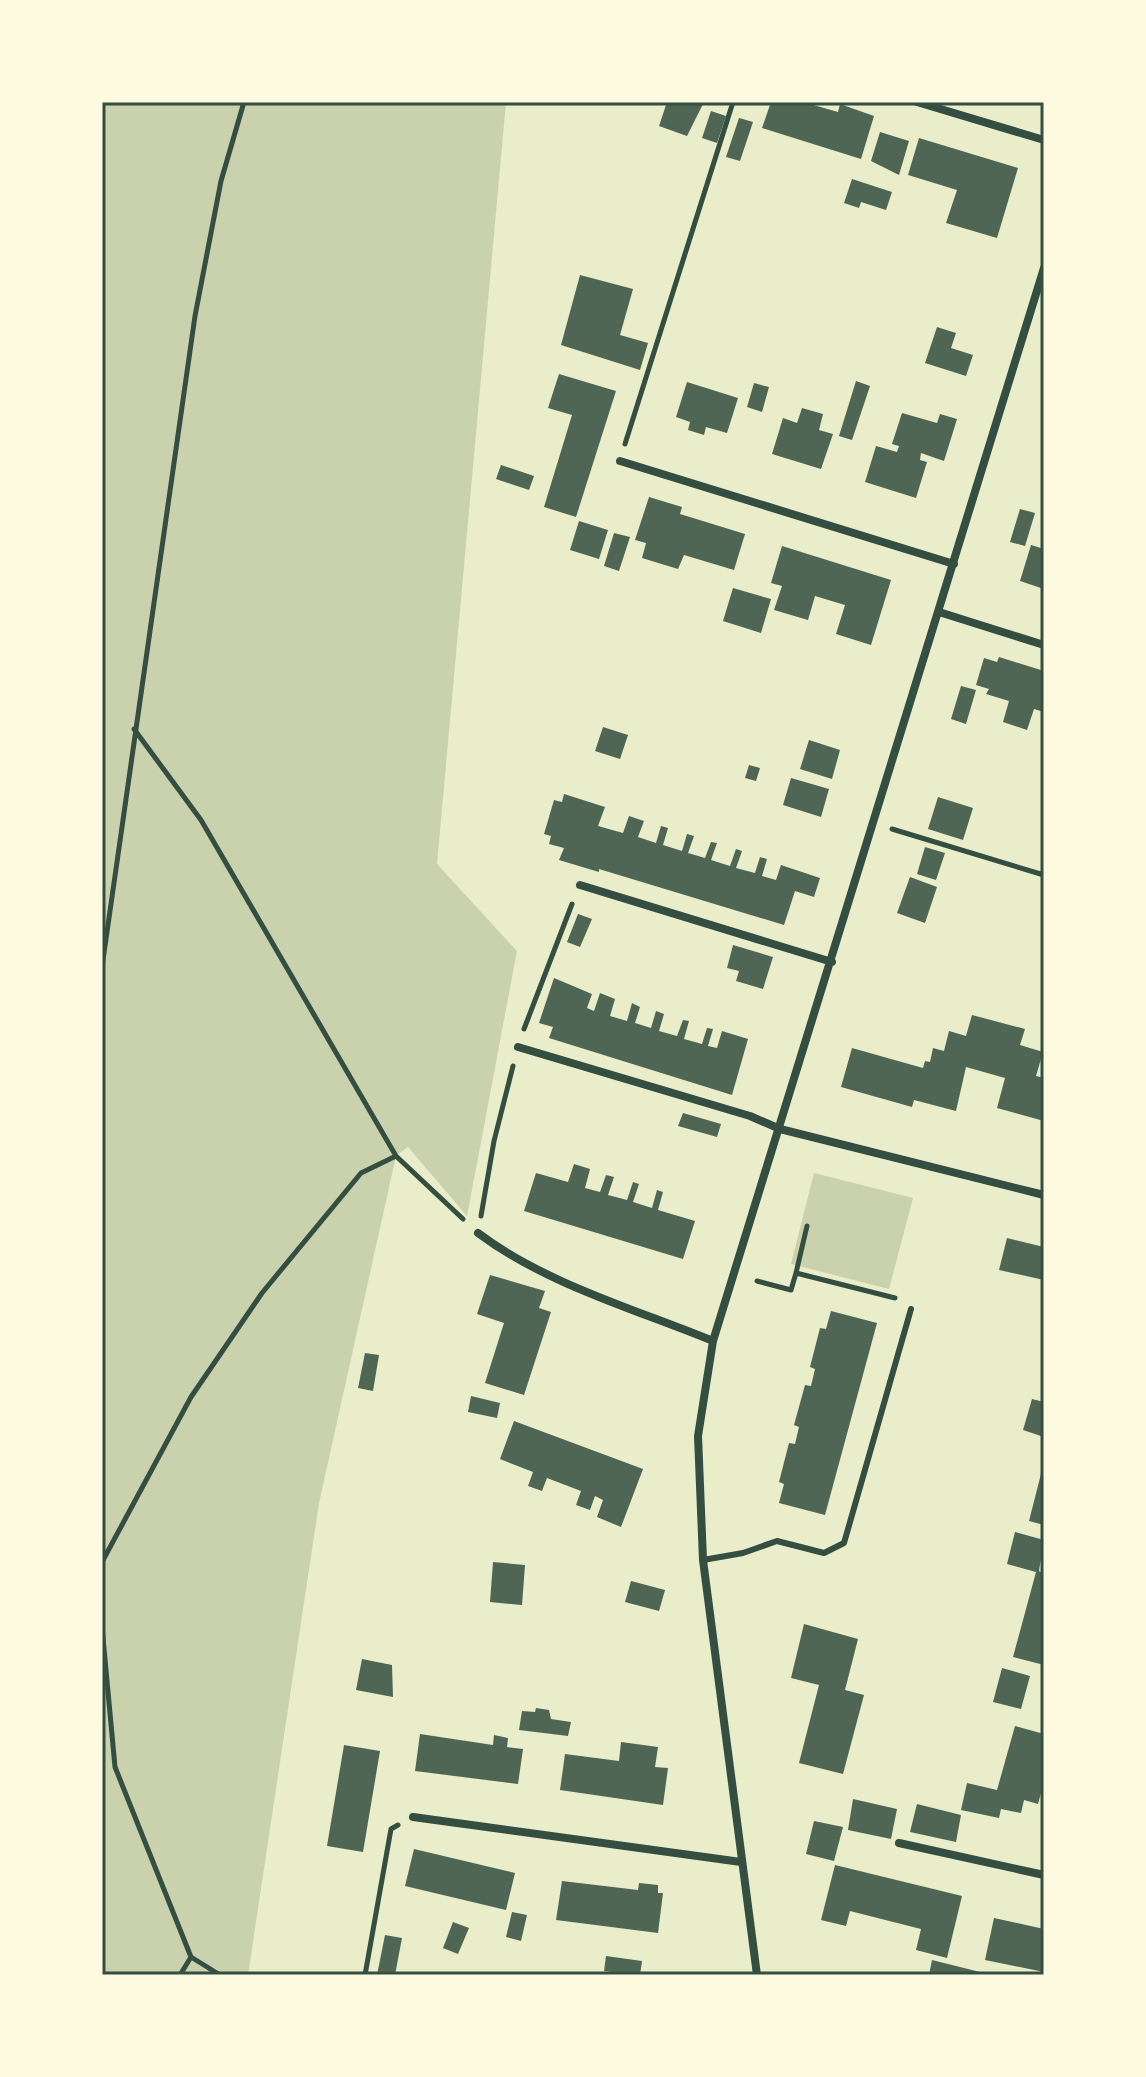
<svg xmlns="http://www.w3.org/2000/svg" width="1146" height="2077" font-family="'Exo 2',sans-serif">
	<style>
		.green { fill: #cad2ad }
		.building { fill: #4f6655 }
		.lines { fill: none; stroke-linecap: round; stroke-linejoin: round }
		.path { stroke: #344e41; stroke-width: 5 }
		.service { stroke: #344e41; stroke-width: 6 }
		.minor { stroke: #344e41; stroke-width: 8 }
		.neatline { fill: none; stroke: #344e41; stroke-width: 3 }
	</style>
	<rect width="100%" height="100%" fill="#e9edc9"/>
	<path class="green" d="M 102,102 L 506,102 L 437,864 L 517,951 L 467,1216 L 408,1147 L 396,1156 L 319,1503 L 248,1975 L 102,1975 Z
		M 814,1173 L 913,1198 L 889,1289 L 791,1264 Z"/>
	<path class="building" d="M 659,102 L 704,102 L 687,136 L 659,126 L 666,105 Z
		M 771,102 L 803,102 L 838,112 L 840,104 L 874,116 L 861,159 L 762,128 Z
		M 711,111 L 726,116 L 717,143 L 702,138 Z
		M 739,118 L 753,122 L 740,161 L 726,157 Z
		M 880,132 L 909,141 L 899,175 L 871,161 Z
		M 919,138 L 1018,168 L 997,238 L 946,223 L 957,190 L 908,175 Z
		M 852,179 L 892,192 L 886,210 L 861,202 L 859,208 L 844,203 Z
		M 580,275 L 633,289 L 620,335 L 648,343 L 640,370 L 561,345 Z
		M 937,327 L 956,333 L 951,348 L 973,355 L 966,376 L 925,363 Z
		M 559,374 L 616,391 L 576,517 L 544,507 L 572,415 L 548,408 Z
		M 856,381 L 870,386 L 852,440 L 839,436 Z
		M 687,382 L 738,398 L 727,433 L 706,427 L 704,435 L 688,430 L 690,422 L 676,417 Z
		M 754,383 L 769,387 L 762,412 L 747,407 Z
		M 802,408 L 823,414 L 819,430 L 833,434 L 821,469 L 772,454 L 783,418 L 797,423 Z
		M 902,413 L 937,423 L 940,414 L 957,419 L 944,461 L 921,453 L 920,460 L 927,462 L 916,498 L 865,482 L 876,446 L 897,452 L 899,446 L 892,444 Z
		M 501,465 L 534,476 L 529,490 L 496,479 Z
		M 649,497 L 682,507 L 680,514 L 745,534 L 734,570 L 684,555 L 678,569 L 642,558 L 646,543 L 635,540 Z
		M 1020,509 L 1035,513 L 1025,546 L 1010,542 Z
		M 579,521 L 608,530 L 599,559 L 570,550 Z
		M 614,533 L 630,537 L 619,571 L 604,566 Z
		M 1031,545 L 1044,549 L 1044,589 L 1020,581 Z
		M 782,546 L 891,580 L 871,645 L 836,634 L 845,605 L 815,596 L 808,620 L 774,610 L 782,586 L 771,583 Z
		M 733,588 L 771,599 L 761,633 L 723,621 Z
		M 999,657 L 1044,671 L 1044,712 L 1034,709 L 1027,730 L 1003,722 L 1009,701 L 986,694 L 989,689 L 976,685 L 984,658 L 997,662 Z
		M 961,686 L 976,690 L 966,724 L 951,719 Z
		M 603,727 L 628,735 L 620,759 L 595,751 Z
		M 809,740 L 840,750 L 832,779 L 800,769 Z
		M 749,765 L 760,768 L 756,781 L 745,778 Z
		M 791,778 L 829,789 L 821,817 L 783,805 Z
		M 564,794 L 605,807 L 598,826 L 623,833 L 629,816 L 644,821 L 638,837 L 656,843 L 661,826 L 668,828 L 663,845 L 682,851 L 687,834 L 694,836 L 688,853 L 705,858 L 711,842 L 717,843 L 711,860 L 730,866 L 736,849 L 742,851 L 736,868 L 755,873 L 760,857 L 767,859 L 762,876 L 776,880 L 781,865 L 820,878 L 814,897 L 795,891 L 784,925 L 599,869 L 599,872 L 559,860 L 564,848 L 549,844 L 551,836 L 544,834 L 554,800 L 562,802 Z
		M 938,797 L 973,808 L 963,840 L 928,829 Z
		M 925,847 L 945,853 L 936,880 L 917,874 Z
		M 910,877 L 937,887 L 925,923 L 897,913 Z
		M 578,914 L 592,919 L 580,947 L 567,942 Z
		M 733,945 L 773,957 L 763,989 L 736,981 L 739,971 L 727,968 Z
		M 554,978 L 592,994 L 587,1008 L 594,1011 L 600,993 L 615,999 L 610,1016 L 627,1021 L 632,1003 L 640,1007 L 635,1023 L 651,1028 L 656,1011 L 664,1014 L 659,1031 L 677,1036 L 683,1020 L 689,1021 L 684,1039 L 702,1044 L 707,1028 L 713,1029 L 708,1046 L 717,1048 L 722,1031 L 748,1039 L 732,1095 L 549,1038 L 553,1027 L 539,1023 Z
		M 972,1015 L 1025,1029 L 1020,1045 L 1043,1052 L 1036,1076 L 1044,1078 L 1044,1121 L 997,1108 L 1005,1078 L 966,1067 L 956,1111 L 914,1100 L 912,1107 L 841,1087 L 852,1048 L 923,1068 L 925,1061 L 930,1062 L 933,1048 L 944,1051 L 949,1031 L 966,1036 Z
		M 683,1113 L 721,1124 L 717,1137 L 678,1126 Z
		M 574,1164 L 590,1169 L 585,1188 L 600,1192 L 606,1175 L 614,1177 L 608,1195 L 627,1200 L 633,1182 L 639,1184 L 633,1202 L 652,1208 L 657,1190 L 663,1192 L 658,1210 L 695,1221 L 683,1259 L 524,1211 L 536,1173 L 568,1182 Z
		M 1007,1238 L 1044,1247 L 1044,1280 L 999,1270 Z
		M 490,1275 L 545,1291 L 539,1308 L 551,1312 L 524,1395 L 485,1383 L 504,1323 L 477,1314 Z
		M 831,1311 L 877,1323 L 825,1515 L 779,1503 L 784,1484 L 779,1482 L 789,1443 L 795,1444 L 799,1427 L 794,1425 L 805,1385 L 811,1386 L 815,1369 L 810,1367 L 820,1328 L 826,1329 Z
		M 365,1353 L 379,1355 L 373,1391 L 358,1388 Z
		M 471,1396 L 500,1403 L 497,1418 L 468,1412 Z
		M 1032,1399 L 1044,1402 L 1044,1437 L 1023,1430 Z
		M 514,1421 L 643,1469 L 621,1527 L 597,1517 L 603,1500 L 595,1496 L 590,1510 L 576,1505 L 581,1491 L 547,1478 L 542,1491 L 528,1486 L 533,1472 L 500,1459 Z
		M 1043,1466 L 1044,1466 L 1044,1525 L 1029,1521 Z
		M 1015,1532 L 1044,1540 L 1039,1571 L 1044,1574 L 1044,1665 L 1013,1657 L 1036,1572 L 1007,1564 Z
		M 493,1562 L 525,1565 L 522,1605 L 490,1602 Z
		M 631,1581 L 665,1590 L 659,1611 L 625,1602 Z
		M 804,1624 L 858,1639 L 845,1690 L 864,1695 L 843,1774 L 799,1763 L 819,1685 L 791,1678 Z
		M 362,1659 L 392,1665 L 393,1697 L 356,1690 Z
		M 1002,1668 L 1030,1676 L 1021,1709 L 993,1702 Z
		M 536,1708 L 549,1710 L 551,1719 L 571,1722 L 568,1736 L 519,1730 L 522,1711 L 535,1712 Z
		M 1015,1726 L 1044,1734 L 1044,1782 L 1038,1804 L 1024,1800 L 1021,1813 L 1001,1809 L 999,1818 L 961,1810 L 967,1783 L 997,1790 Z
		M 420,1734 L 493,1745 L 494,1735 L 508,1738 L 507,1747 L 523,1749 L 518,1784 L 415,1771 Z
		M 621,1742 L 658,1747 L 655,1767 L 668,1768 L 663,1805 L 560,1790 L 565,1754 L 619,1761 Z
		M 344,1745 L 380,1751 L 363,1852 L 327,1846 Z
		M 853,1799 L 897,1809 L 891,1839 L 848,1830 Z
		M 917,1804 L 961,1815 L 956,1842 L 910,1832 Z
		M 814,1821 L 843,1827 L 834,1861 L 806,1854 Z
		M 414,1849 L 515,1873 L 506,1910 L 405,1886 Z
		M 835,1865 L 962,1896 L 947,1958 L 916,1950 L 921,1929 L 850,1911 L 846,1926 L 821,1920 Z
		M 562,1881 L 638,1890 L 639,1883 L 658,1885 L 658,1893 L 663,1893 L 658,1933 L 556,1920 Z
		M 512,1912 L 527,1915 L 521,1941 L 506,1937 Z
		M 994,1918 L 1044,1929 L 1044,1972 L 985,1960 Z
		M 453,1922 L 469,1928 L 458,1954 L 443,1948 Z
		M 385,1935 L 402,1938 L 395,1975 L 377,1975 Z
		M 606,1956 L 642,1961 L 640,1975 L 604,1971 Z
		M 932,1960 L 988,1974 L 988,1975 L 929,1975 Z"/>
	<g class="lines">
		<path class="path" d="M 625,444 L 733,102
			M 134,729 L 201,820 L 396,1156 L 463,1219
			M 892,829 L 1044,875
			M 102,967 L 195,316 L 221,181 L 244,102
			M 524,1029 L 572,904
			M 481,1216 L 494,1141 L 513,1066
			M 796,1273 L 807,1226
			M 757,1281 L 791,1290 L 796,1273 L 895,1298
			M 102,1562 L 191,1397 L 262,1293 L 361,1173 L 396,1156
			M 102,1627 L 115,1767 L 191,1957
			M 180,1975 L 191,1957 L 220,1975
			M 365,1975 L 391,1829 L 398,1825"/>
		<path class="service" d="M 703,1560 L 743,1553 L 777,1541 L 824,1553 L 844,1543 L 911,1309"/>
		<path class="minor" d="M 917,102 L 1044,140
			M 620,461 L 954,564
			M 939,612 L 1044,645
			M 580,885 L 832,962
			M 518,1047 L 750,1116 L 780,1129 L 1044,1195
			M 478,1233 C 546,1284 635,1309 713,1341
			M 413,1817 L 741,1862
			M 899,1843 L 1044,1875
			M 757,1975 L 703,1560 L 698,1436 L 713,1341 L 1044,268"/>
	</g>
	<rect width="1146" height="2077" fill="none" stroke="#fefae0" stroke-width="208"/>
	<rect x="104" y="104" width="938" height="1869" class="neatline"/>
</svg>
